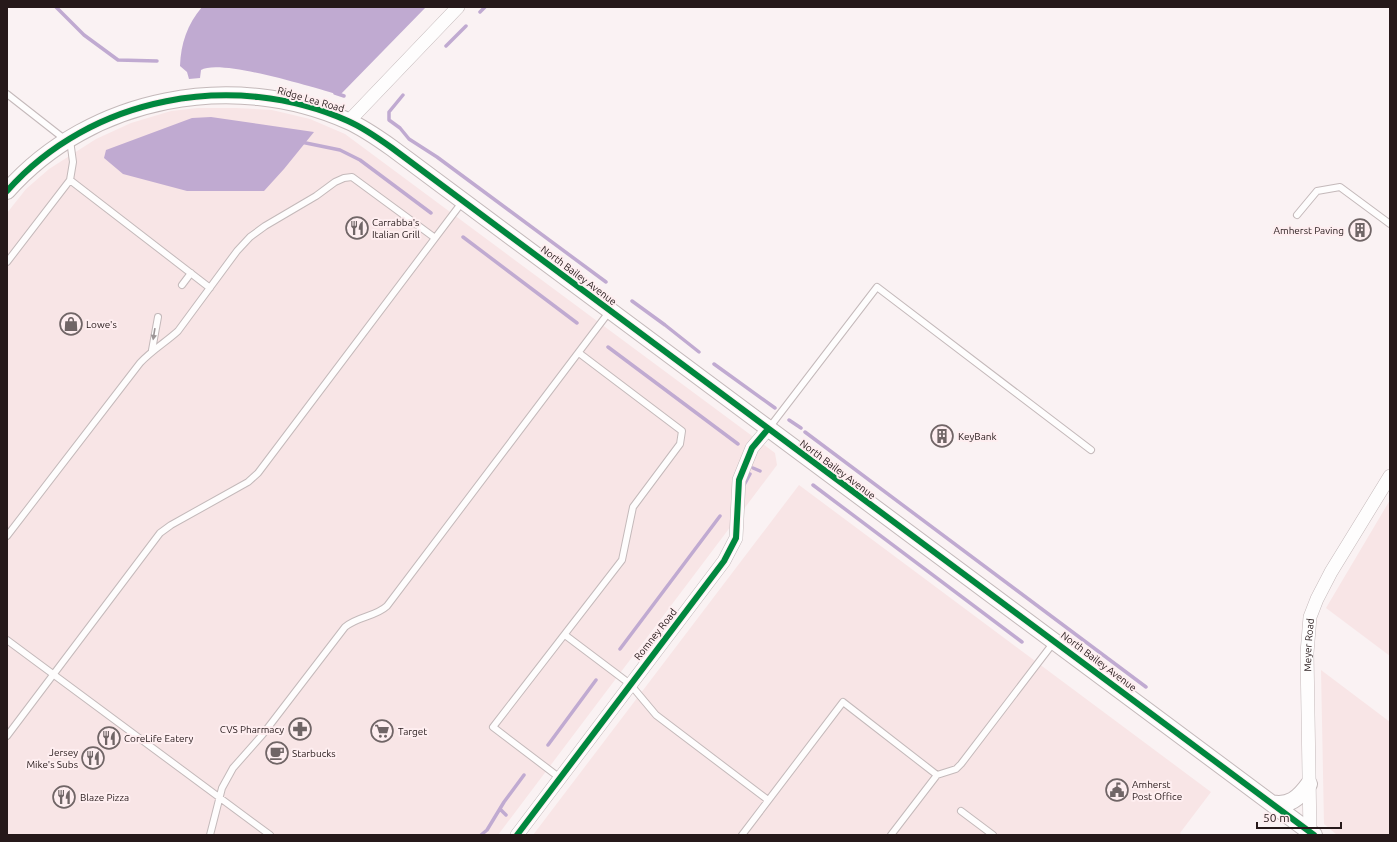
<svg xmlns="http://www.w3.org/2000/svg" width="1397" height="842" font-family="Ubuntu,sans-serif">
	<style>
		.built { fill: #f8e5e6 }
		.water { fill: #c0aad1 }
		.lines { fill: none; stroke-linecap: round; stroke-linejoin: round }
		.stream { stroke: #c0aad1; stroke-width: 3.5 }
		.service-casing { stroke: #c4b9ba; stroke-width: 8 }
		.minor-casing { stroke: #c4b9ba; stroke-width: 14 }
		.tertiary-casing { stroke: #c4b9ba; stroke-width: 18 }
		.service { stroke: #fefdfd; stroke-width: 6 }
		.minor { stroke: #fefdfd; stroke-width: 13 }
		.tertiary { stroke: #fefdfd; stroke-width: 16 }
		.cycleway-casing { stroke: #feeef0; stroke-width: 8 }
		.cycleway { stroke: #00873e; stroke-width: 6 }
		.oneway { fill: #9d9697 }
		.labels { text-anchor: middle; stroke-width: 4; stroke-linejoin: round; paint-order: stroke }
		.street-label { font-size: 10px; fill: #26191a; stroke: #feeef0 }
		.poi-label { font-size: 10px; fill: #26191a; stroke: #feeef0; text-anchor: start }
	</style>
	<rect width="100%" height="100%" fill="#faf2f3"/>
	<path class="built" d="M 198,108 L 236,108 L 272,110 L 310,119 L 345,134 L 775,453 L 777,465 L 498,835 L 7,835 L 7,213 L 26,189 L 49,169 L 96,139 L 131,123 L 171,111 Z
		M 799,485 L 1211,792 L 1180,833 L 1182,835 L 533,835 Z
		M 1390,500 L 1390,656 L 1326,608 Z
		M 1321,670 L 1390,722 L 1390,835 L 1337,835 L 1324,824 Z"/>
	<path class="water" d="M 202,7 L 426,7 L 340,95 C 315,88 220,58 201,70 L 200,78 L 189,79 L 187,72 L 180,66 C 181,43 187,25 202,7 Z
		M 211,117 L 314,132 L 284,169 L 264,191 L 187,191 L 123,174 L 104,158 L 106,150 L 192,118 Z"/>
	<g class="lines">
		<path class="stream" d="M 56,7 L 84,35 L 118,60 L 157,61
			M 480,12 L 485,7
			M 446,46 L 466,26
			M 335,93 L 344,96
			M 403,95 L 389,112 L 389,120 L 400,128 L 409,139 L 437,157 L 606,282
			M 301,142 L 340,150 L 360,160 L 431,213
			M 463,237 L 577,323
			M 632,301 L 665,325 L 699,352
			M 608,347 L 738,444
			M 714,364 L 775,408
			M 789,420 L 801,428
			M 805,432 L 1146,687
			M 753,468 L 760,471
			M 744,485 L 750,474
			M 813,485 L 1022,642
			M 620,649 L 720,516
			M 548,745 L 596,680
			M 501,810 L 506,815
			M 481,835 L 487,830 L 504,802 L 524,775"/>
		<g class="service-casing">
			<path id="service" d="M 7,94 L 67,141
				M 70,180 L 210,288
				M 1297,215 L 1317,191 L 1340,187 L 1390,224
				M 7,262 L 70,180 L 73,162 L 70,140
				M 182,285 L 191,273
				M 152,350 L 158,317
				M 769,428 L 877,287 L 1091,450
				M 7,536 L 140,363 C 152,350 166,342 178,331 L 237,251 L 250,237 L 265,226 L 316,196 L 335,182 L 344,178 L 352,177 L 435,238
				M 565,635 L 630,684 L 656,715 L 768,800
				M 7,640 L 270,835
				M 7,736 L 160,533 L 171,525 L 248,482 L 258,473 L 463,201
				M 560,778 L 493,727 L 622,560 L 633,507 L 680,444 L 682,431 L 579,353
				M 961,811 L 993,835
				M 210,835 L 222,788 L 233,768 L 263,734 L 345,627 C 358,616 375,617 387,606 L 609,312
				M 742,835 L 843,702 L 937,775
				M 891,835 L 937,775 L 956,769 L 961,764 L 1054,642"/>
		</g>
		<g class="minor-casing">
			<g id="minor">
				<path d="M 349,121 L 458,7"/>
				<path d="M 517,835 L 724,561 L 736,538 L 739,480 L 752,448 L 768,429"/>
				<path id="s1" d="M 1310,835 L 1307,653 L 1310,617 L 1317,599 L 1331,572 L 1390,476"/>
			</g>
		</g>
		<g class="tertiary-casing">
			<path id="tertiary" d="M 7,191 C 91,96 234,70 348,121 C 364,128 378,138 392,148 L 1314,835
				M 1271,803 C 1289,807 1299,798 1309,784"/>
		</g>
		<use href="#service" class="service"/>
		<use href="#minor" class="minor"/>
		<use href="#tertiary" class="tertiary"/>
		<g class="cycleway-casing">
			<path id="cycleway" d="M 7,191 C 91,96 234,70 348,121 C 364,128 378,138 392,148 L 1314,835
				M 517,835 L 724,561 L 736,538 L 739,480 L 752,448 L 768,429"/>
		</g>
		<use href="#cycleway" class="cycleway"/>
	</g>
	<defs><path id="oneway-solid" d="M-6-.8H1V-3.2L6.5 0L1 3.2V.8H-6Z"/></defs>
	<use class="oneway" href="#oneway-solid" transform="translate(154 334) rotate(99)"/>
	<defs>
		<g id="restaurant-ring" transform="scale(1.15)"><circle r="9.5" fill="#feeef0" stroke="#706566" stroke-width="1.5"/><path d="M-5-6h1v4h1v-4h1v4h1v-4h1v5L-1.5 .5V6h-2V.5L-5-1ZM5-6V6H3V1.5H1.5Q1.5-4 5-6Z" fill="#706566"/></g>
		<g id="building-ring" transform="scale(1.15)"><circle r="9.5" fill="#feeef0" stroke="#706566" stroke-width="1.5"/><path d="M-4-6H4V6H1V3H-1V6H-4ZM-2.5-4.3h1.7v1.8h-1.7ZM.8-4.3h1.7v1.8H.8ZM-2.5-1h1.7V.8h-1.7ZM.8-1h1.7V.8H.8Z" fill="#706566"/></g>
		<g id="shop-ring" transform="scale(1.15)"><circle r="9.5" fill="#feeef0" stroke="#706566" stroke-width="1.5"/><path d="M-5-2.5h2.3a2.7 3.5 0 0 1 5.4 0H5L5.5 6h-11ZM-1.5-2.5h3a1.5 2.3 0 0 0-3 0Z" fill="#706566"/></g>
		<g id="pharmacy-ring" transform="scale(1.15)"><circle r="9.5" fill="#feeef0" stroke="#706566" stroke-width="1.5"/><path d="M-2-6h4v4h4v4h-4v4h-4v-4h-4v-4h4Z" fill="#706566"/></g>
		<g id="supermarket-ring" transform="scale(1.15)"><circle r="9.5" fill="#feeef0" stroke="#706566" stroke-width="1.5"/><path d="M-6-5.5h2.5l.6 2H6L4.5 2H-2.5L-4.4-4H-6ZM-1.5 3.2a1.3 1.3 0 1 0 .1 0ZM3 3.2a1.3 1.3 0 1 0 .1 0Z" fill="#706566"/></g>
		<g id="cafe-ring" transform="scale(1.15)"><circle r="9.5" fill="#feeef0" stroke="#706566" stroke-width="1.5"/><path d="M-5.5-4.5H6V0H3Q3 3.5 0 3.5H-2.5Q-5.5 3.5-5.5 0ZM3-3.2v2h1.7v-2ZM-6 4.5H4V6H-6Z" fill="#706566"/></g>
		<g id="civic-ring" transform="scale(1.15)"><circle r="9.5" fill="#feeef0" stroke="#706566" stroke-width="1.5"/><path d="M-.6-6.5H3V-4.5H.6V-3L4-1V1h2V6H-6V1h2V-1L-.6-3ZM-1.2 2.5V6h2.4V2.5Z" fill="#706566"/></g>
	</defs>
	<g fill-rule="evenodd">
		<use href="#restaurant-ring" x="357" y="228"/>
		<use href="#building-ring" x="1360" y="230"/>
		<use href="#shop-ring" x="71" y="324"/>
		<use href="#building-ring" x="942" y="436"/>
		<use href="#pharmacy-ring" x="300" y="729"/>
		<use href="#supermarket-ring" x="382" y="731"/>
		<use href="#restaurant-ring" x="109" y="738"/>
		<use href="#cafe-ring" x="277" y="753"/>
		<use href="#restaurant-ring" x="93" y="758"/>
		<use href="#civic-ring" x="1117" y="790"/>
		<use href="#restaurant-ring" x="64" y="797"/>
	</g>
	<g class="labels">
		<g class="street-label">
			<text transform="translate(311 99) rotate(16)" y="4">Ridge Lea Road</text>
			<text transform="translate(579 275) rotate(37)" y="4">North Bailey Avenue</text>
			<text transform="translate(838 469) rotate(37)" y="4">North Bailey Avenue</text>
			<text transform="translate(655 634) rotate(-52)" y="4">Romney Road</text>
			<text dy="4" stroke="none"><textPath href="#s1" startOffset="190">Meyer Road</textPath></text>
			<text transform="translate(1099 661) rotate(37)" y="4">North Bailey Avenue</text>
		</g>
		<g class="poi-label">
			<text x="372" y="226">Carrabba's<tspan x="372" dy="12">Italian Grill</tspan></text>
			<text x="1344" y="234" text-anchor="end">Amherst Paving</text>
			<text x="86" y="328">Lowe's</text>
			<text x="958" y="440">KeyBank</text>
			<text x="284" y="733" text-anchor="end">CVS Pharmacy</text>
			<text x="398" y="735">Target</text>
			<text x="124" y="742">CoreLife Eatery</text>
			<text x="78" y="756" text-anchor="end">Jersey<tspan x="78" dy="12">Mike's Subs</tspan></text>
			<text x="292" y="757">Starbucks</text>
			<text x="1132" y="788">Amherst<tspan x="1132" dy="12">Post Office</tspan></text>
			<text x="80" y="801">Blaze Pizza</text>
		</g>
	</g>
	<rect width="1397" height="842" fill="none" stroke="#26191a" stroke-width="16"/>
	<path d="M1257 822v6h84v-6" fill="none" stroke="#26191a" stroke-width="2"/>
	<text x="1263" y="822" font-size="12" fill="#26191a" stroke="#feeef0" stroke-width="3" paint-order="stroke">50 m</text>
</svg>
